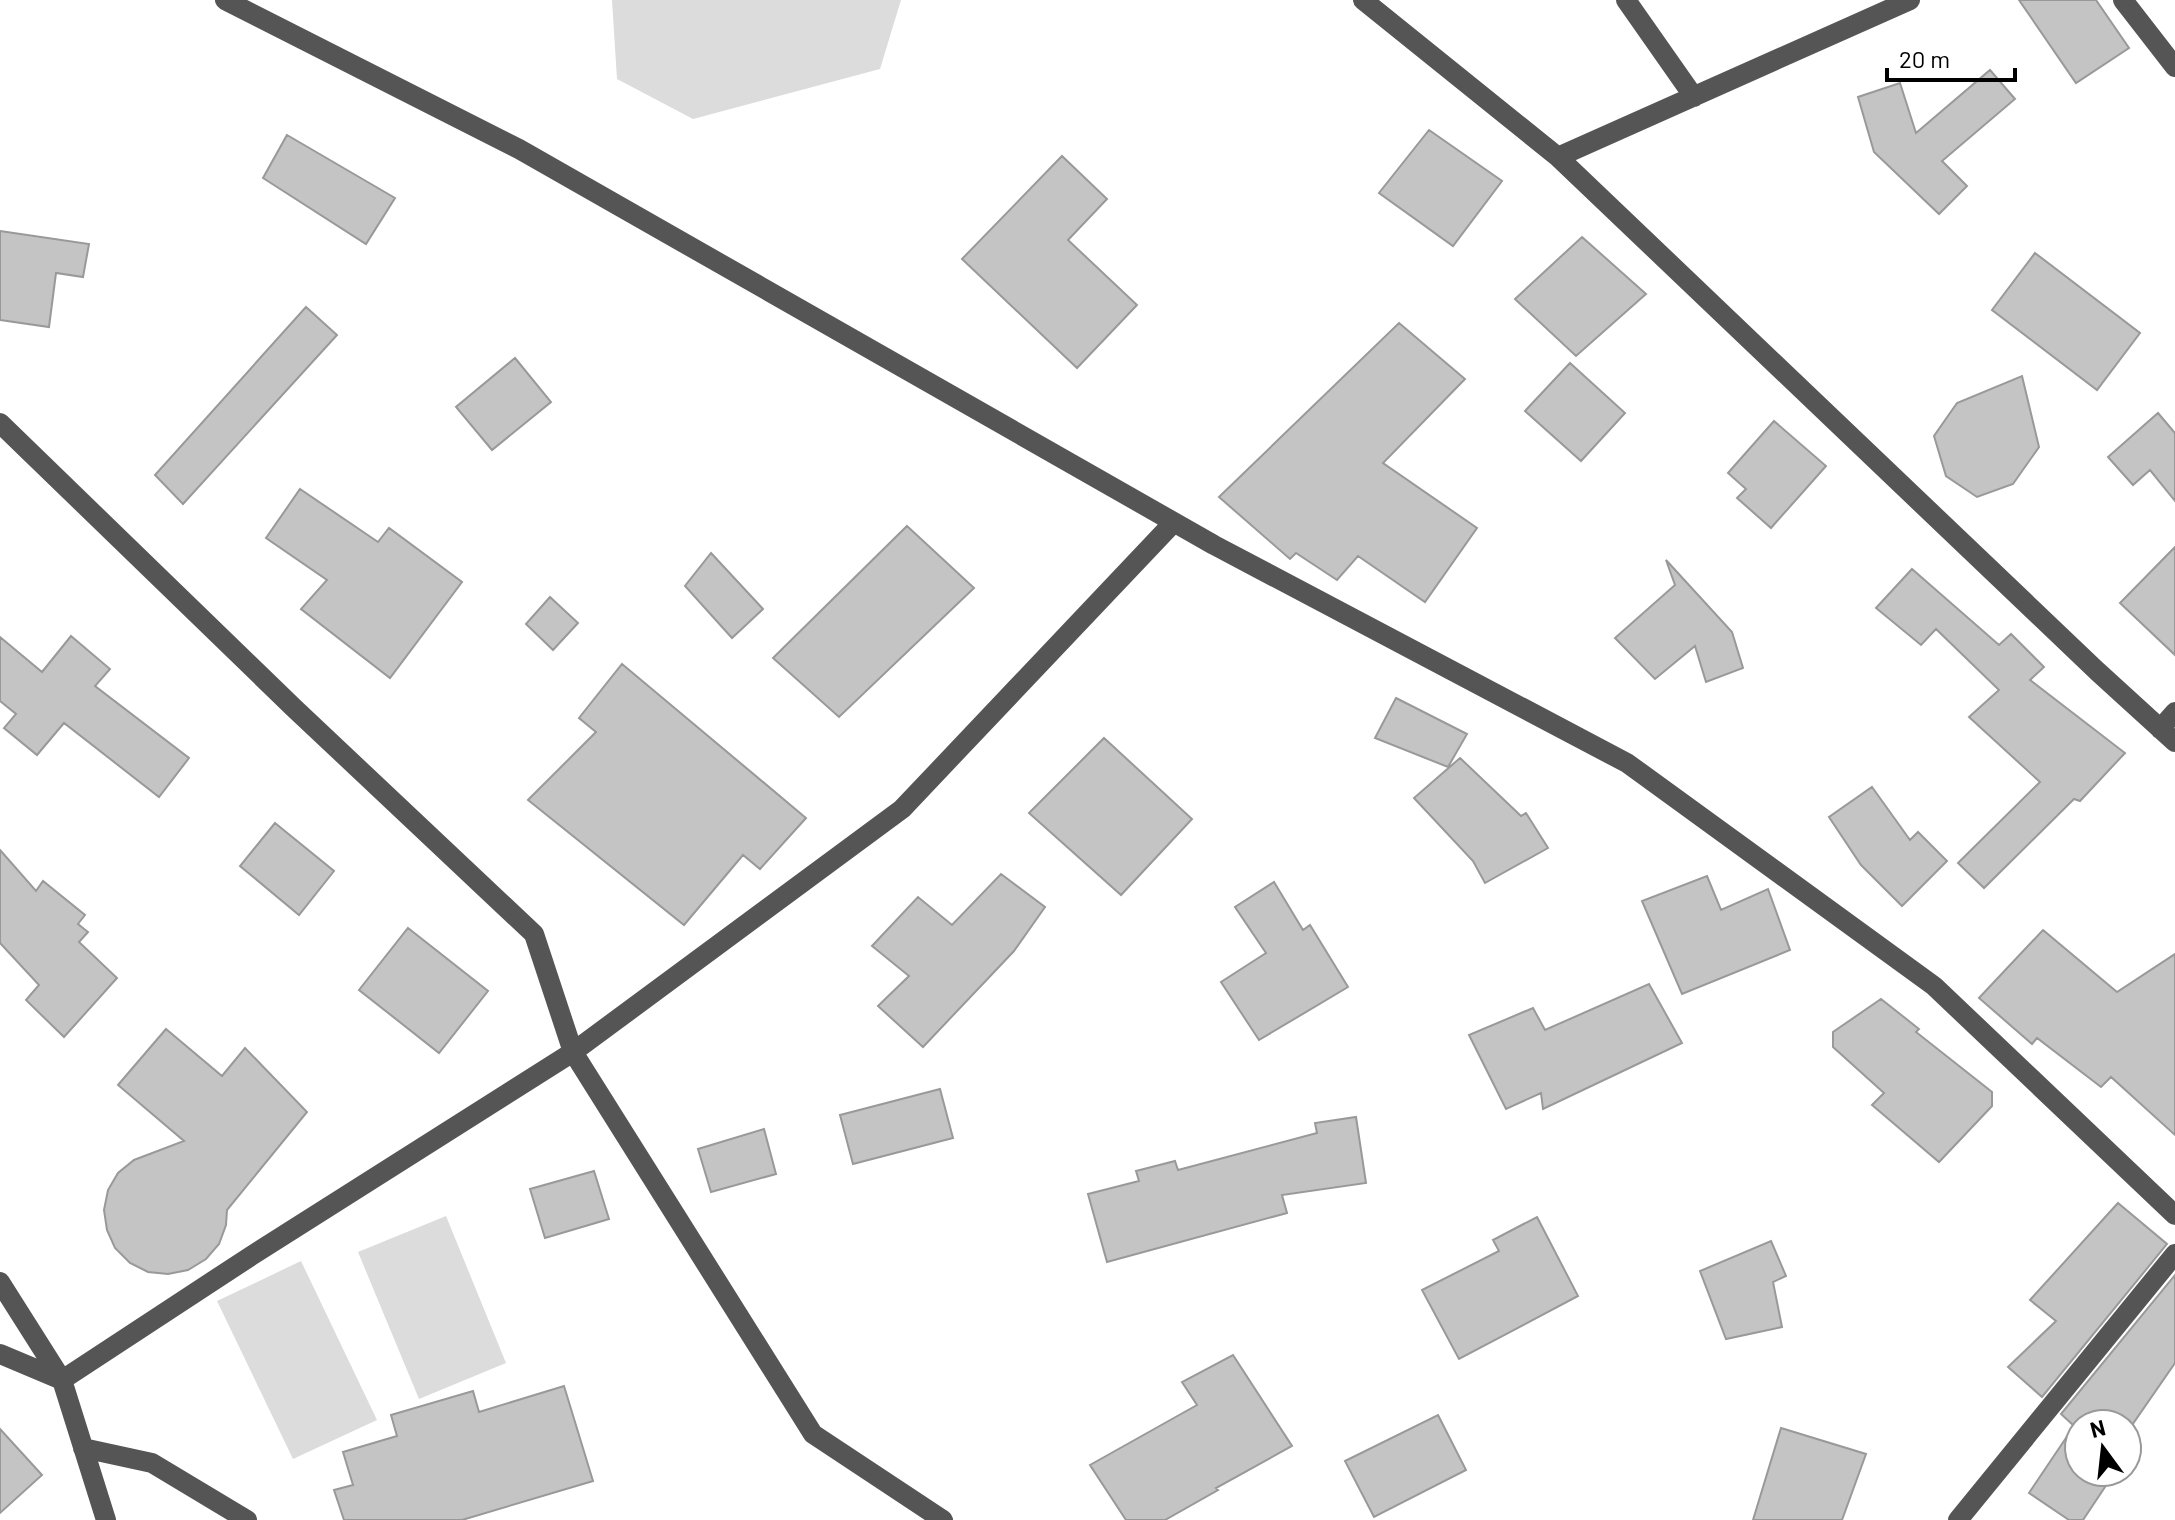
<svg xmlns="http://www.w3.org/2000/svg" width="2175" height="1520" font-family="Barlow,sans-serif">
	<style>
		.green { fill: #dcdcdc }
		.building { fill: #c4c4c4; stroke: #999; stroke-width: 2 }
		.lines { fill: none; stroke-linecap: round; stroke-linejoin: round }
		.minor { stroke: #555; stroke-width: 20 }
	</style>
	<rect width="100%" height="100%" fill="#fff"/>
	<path class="green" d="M 612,0 L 901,0 L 880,69 L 693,119 L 617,79 Z
		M 446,1216 L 506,1363 L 419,1399 L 358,1252 Z
		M 301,1261 L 377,1420 L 293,1459 L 217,1301 Z"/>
	<path class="building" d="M 2019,0 L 2096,0 L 2129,48 L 2076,83 Z
		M 1990,70 L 2015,99 L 1942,161 L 1967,186 L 1939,214 L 1874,152 L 1858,97 L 1900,83 L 1916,133 Z
		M 1429,130 L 1502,181 L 1453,246 L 1379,193 Z
		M 287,135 L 395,198 L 366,244 L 263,178 Z
		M 1062,156 L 1107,199 L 1068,240 L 1137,305 L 1077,368 L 962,259 Z
		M 0,231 L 89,244 L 83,277 L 56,273 L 49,327 L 0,320 Z
		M 1582,237 L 1646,294 L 1576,356 L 1515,299 Z
		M 2035,253 L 2140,333 L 2097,390 L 1992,310 Z
		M 306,307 L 337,335 L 183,504 L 155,475 Z
		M 1399,323 L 1465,379 L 1383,463 L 1477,528 L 1425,602 L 1358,556 L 1337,580 L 1296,553 L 1290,559 L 1219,497 Z
		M 515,358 L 551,402 L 492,450 L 456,407 Z
		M 1570,363 L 1625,413 L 1581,461 L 1525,411 Z
		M 2022,376 L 2039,447 L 2013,484 L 1977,497 L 1946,476 L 1934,436 L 1957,403 Z
		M 2158,413 L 2175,433 L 2175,501 L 2150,470 L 2133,485 L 2108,457 Z
		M 1774,421 L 1826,466 L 1771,528 L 1737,498 L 1746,489 L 1728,473 Z
		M 300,489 L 378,542 L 389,528 L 462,582 L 390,678 L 301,609 L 327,580 L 266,538 Z
		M 907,526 L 974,588 L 839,717 L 773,658 Z
		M 2175,547 L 2175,655 L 2120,603 Z
		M 711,553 L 763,609 L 732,638 L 685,586 Z
		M 1666,560 L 1732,632 L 1743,668 L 1706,682 L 1695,646 L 1655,679 L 1615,638 L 1675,585 Z
		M 1912,569 L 1999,645 L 2011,634 L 2044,667 L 2030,680 L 2125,753 L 2080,801 L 2074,799 L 1984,888 L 1958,863 L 2040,782 L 1969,717 L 1999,690 L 1936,629 L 1921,645 L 1876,608 Z
		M 550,597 L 578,623 L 553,650 L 526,624 Z
		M 71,636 L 110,669 L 95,686 L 189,758 L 159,797 L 64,723 L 37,755 L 4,728 L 16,714 L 0,701 L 0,637 L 42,672 Z
		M 622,664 L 806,818 L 760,869 L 743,855 L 684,925 L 528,800 L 596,732 L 579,718 Z
		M 1396,698 L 1467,734 L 1448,767 L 1375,738 Z
		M 1104,738 L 1192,819 L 1121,895 L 1029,813 Z
		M 1460,758 L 1521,816 L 1526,813 L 1548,848 L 1485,883 L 1473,861 L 1414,798 Z
		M 1872,787 L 1910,840 L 1918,832 L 1947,861 L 1902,906 L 1861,865 L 1829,817 Z
		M 275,823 L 334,871 L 299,915 L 240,866 Z
		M 0,850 L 36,891 L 43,881 L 85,915 L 78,924 L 88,932 L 79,942 L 117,978 L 64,1037 L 26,1000 L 39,985 L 0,943 Z
		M 1001,874 L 1045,907 L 1014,951 L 923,1047 L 878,1006 L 909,976 L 872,946 L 918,897 L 952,925 Z
		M 1707,876 L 1721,910 L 1768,889 L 1790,950 L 1682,994 L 1642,901 Z
		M 1274,882 L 1303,930 L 1310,925 L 1348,987 L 1259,1040 L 1221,982 L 1266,953 L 1235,907 Z
		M 408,928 L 488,991 L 439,1053 L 359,990 Z
		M 2043,930 L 2117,992 L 2175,954 L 2175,1135 L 2111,1077 L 2101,1087 L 2037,1038 L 2032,1044 L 1979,998 Z
		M 1649,984 L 1682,1043 L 1543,1109 L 1541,1093 L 1506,1109 L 1469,1035 L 1533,1008 L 1545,1030 Z
		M 1881,999 L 1919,1029 L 1916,1032 L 1992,1092 L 1992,1106 L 1939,1162 L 1872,1105 L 1884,1093 L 1833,1047 L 1833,1032 Z
		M 166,1029 L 222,1076 L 245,1048 L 307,1112 L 227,1210 L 226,1225 L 219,1244 L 206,1259 L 188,1270 L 168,1274 L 148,1272 L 130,1263 L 115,1248 L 107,1230 L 104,1210 L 108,1190 L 118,1173 L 134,1160 L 184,1141 L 118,1085 Z
		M 940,1089 L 953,1138 L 853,1164 L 840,1115 Z
		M 1356,1117 L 1366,1183 L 1282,1195 L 1287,1213 L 1107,1262 L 1088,1194 L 1139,1181 L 1136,1171 L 1175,1161 L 1178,1170 L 1317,1133 L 1315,1123 Z
		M 764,1129 L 776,1174 L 711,1192 L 698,1149 Z
		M 594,1171 L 609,1219 L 545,1238 L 530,1189 Z
		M 2118,1203 L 2167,1244 L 2042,1397 L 2008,1367 L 2056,1321 L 2030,1300 Z
		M 1537,1217 L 1578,1296 L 1459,1359 L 1422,1290 L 1499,1251 L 1493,1240 Z
		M 1771,1241 L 1786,1276 L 1773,1282 L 1782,1327 L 1726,1339 L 1700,1271 Z
		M 2175,1275 L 2175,1363 L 2128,1431 L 2138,1437 L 2127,1454 L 2127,1424 L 2079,1424 L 2079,1472 L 2115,1472 L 2083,1520 L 2069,1520 L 2029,1493 L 2074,1426 L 2061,1414 Z
		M 1233,1355 L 1292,1446 L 1216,1488 L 1218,1490 L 1165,1520 L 1126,1520 L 1090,1465 L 1197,1405 L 1182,1382 Z
		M 564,1386 L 593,1481 L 462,1520 L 344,1520 L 334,1490 L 353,1485 L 343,1452 L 397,1436 L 391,1415 L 473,1391 L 479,1412 Z
		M 1438,1415 L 1466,1470 L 1374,1517 L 1345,1461 Z
		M 1781,1428 L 1866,1454 L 1842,1520 L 1753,1520 Z
		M 0,1429 L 42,1475 L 0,1513 Z"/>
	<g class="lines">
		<path class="minor" d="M 225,0 L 519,149 L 1214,545 L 1627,763 L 1934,986 L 2175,1215
			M 1363,0 L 1558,157 L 2097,671 L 2175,742
			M 1626,0 L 1694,97
			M 2123,0 L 2175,67
			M 1558,157 L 1910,0
			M 0,423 L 294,708 L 534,934 L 573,1052 L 813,1434 L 943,1520
			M 2160,729 L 2175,712
			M 0,1282 L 62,1380 L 106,1520
			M 0,1354 L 62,1380 L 251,1256 L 573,1052 L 902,809 L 1174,522
			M 83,1448 L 152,1463 L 247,1520
			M 1958,1520 L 2175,1254"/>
	</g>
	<g transform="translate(2103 1448) rotate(345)"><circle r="38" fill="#ffffff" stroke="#999999" stroke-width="2"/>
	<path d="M0-6L14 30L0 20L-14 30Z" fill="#000000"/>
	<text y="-12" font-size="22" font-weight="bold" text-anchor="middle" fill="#000000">N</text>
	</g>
	<path d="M1887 68v12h128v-12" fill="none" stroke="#000000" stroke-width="4"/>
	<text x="1899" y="68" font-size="24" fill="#000000" stroke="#ffffff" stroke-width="6" paint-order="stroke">20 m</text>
</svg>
